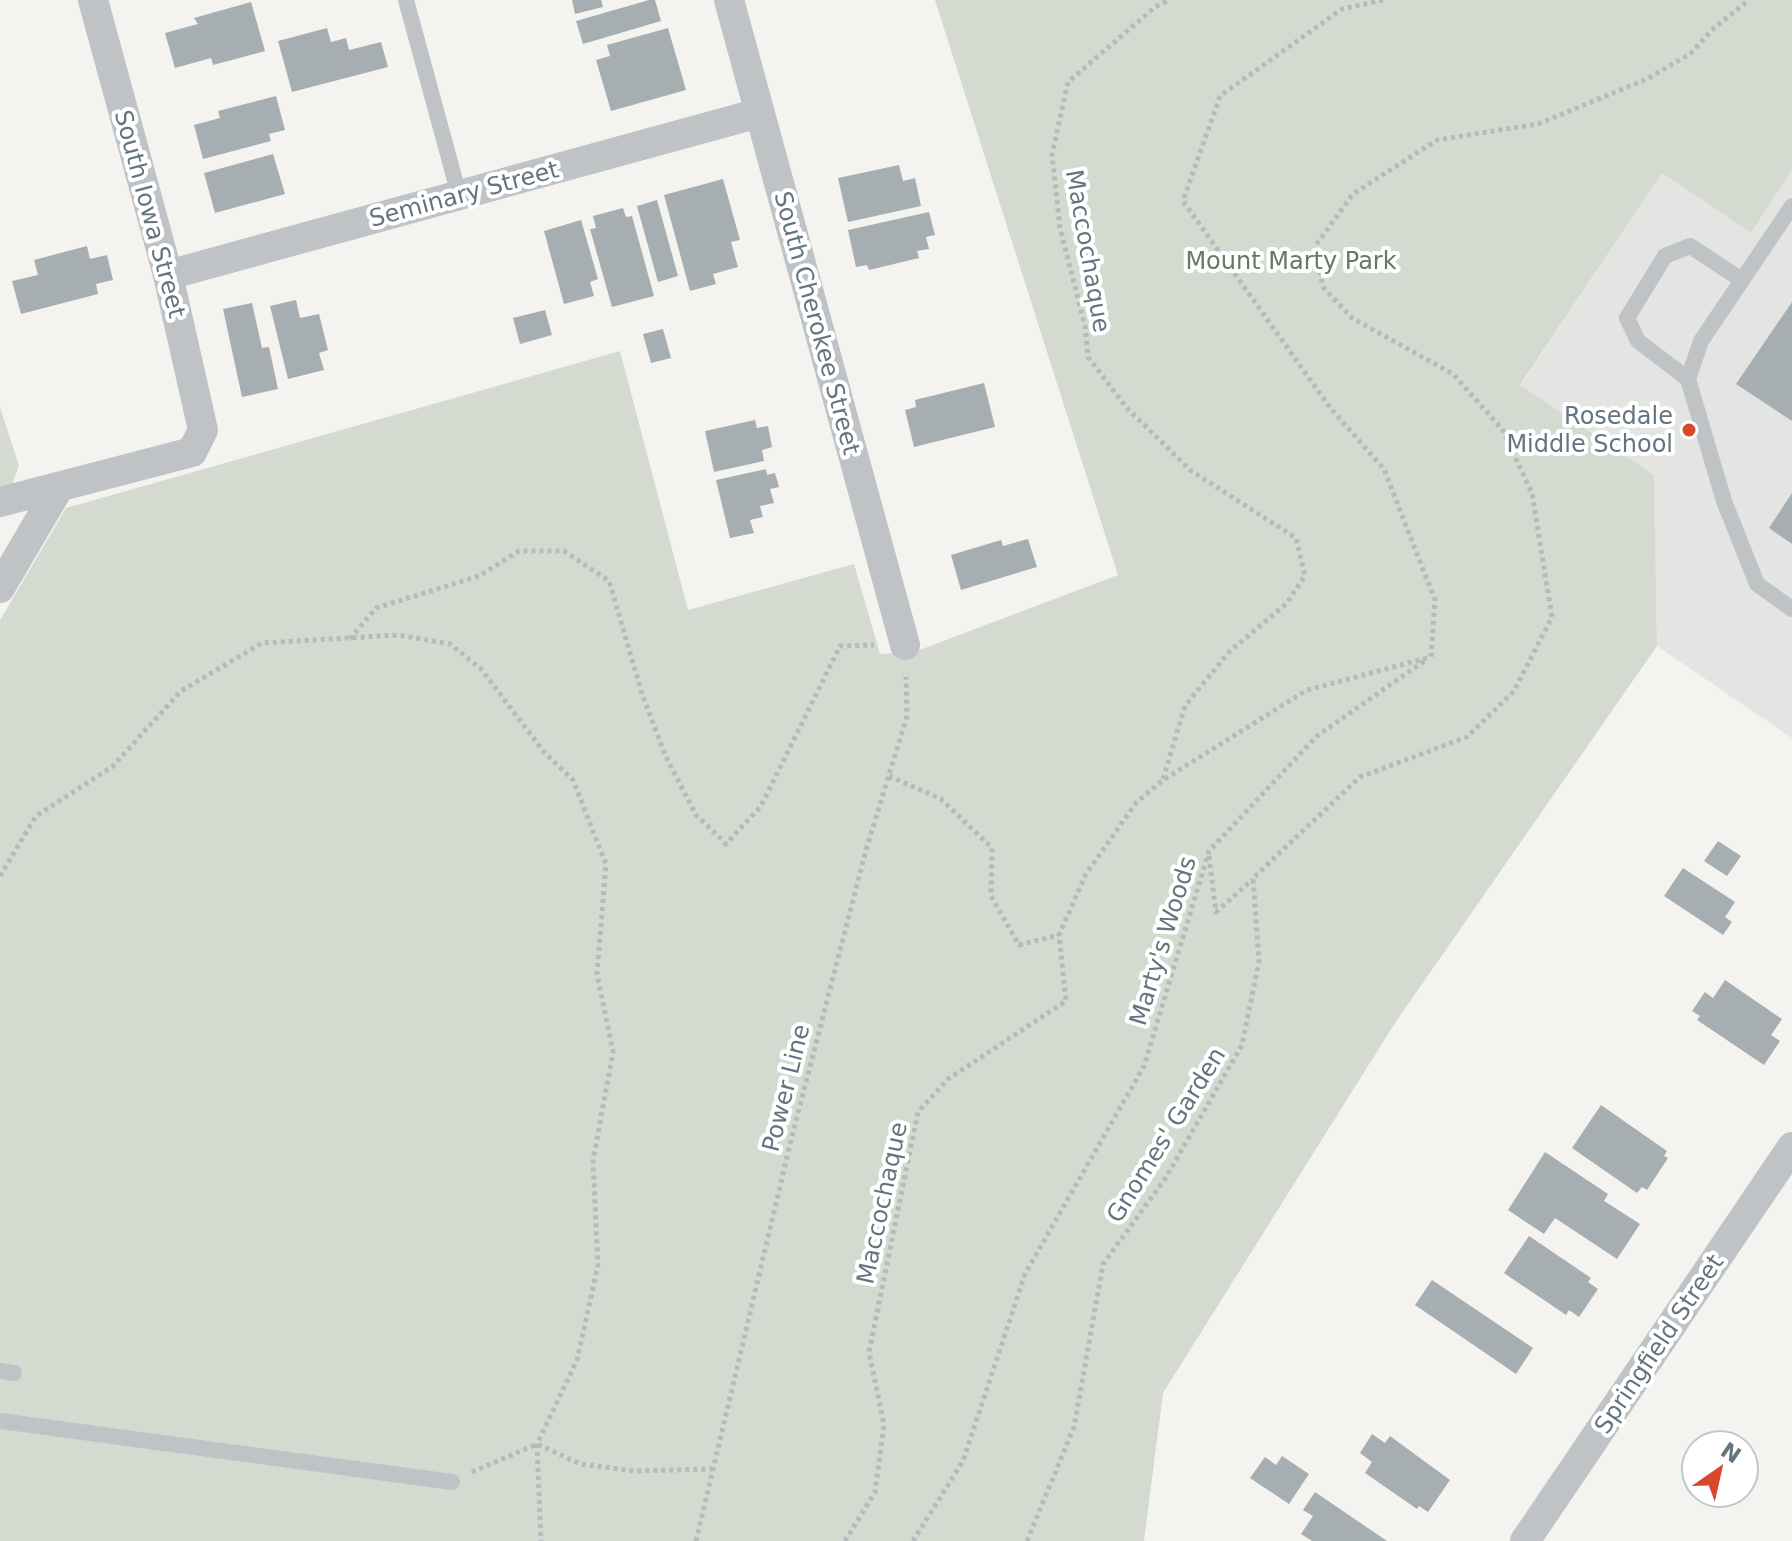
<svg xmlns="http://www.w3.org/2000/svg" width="1792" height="1541" font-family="'DejaVu Sans',sans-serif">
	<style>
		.built { fill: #e4e5e3 }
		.green { fill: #d5dad1 }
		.building { fill: #a6aeb2 }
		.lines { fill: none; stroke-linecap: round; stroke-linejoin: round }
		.path { stroke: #b7babc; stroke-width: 5; stroke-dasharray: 4 4; stroke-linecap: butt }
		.service { stroke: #bfc3c6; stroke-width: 16 }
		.minor { stroke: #bfc3c6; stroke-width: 30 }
		.poi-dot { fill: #d7492c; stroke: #fff; stroke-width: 3 }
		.labels { text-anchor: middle; stroke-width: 8; stroke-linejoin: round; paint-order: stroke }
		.street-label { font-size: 24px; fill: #64757f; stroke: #fff }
		.park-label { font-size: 24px; fill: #687763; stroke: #fff }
		.poi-label { font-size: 24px; fill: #64757f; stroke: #fff; text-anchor: end }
	</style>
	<rect width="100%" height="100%" fill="#f4f3f0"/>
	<path class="built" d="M 1792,170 L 1792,738 L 1657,646 L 1653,475 L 1520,386 L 1662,173 L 1751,233 Z"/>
	<path class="green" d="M 935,0 L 1792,0 L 1792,170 L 1751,233 L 1662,173 L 1520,385 L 1654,475 L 1657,646 L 1395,1023 L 1163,1393 L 1144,1541 L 0,1541 L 0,620 L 66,508 L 620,351 L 688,610 L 854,564 L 880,654 L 917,651 L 1118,575 Z
		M 0,407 L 19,466 L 0,515 Z"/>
	<path class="building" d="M 572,0 L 601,0 L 603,7 L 575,14 Z
		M 649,0 L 655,0 L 661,21 L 583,44 L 576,21 Z
		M 251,2 L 265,51 L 213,65 L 211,58 L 175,68 L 165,33 L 198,24 L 194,18 Z
		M 327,28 L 331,42 L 346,38 L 349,50 L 381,42 L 388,67 L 292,92 L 278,41 Z
		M 668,28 L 686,90 L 611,111 L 596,60 L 610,56 L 607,45 Z
		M 276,96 L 285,130 L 269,134 L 271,141 L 203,159 L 194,125 L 220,118 L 218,111 Z
		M 273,154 L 285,194 L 215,213 L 204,173 Z
		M 899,165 L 903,181 L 915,178 L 921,206 L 848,222 L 838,178 Z
		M 723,179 L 740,240 L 731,242 L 738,267 L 713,274 L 716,284 L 690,291 L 664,195 Z
		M 657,200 L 678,276 L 658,282 L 637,206 Z
		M 623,208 L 626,217 L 632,216 L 654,296 L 612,307 L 590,229 L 596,228 L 593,216 Z
		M 929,212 L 935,235 L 926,237 L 929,249 L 917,251 L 919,258 L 869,270 L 867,265 L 856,267 L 848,230 Z
		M 581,220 L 598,279 L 590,282 L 594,296 L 564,304 L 544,231 Z
		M 87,246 L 90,259 L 107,255 L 113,280 L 96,284 L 98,294 L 21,314 L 12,281 L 38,275 L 34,260 Z
		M 296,300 L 300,318 L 319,314 L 328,350 L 319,353 L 324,370 L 288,379 L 270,306 Z
		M 1792,302 L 1792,421 L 1736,384 Z
		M 252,303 L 262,348 L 269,347 L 278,389 L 242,397 L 223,309 Z
		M 545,310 L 552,335 L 520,344 L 513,318 Z
		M 663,329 L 671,358 L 651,363 L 643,334 Z
		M 984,383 L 995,427 L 914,447 L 905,410 L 916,407 L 915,400 Z
		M 755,420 L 757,428 L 768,426 L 772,447 L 762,450 L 764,461 L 714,472 L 705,431 Z
		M 766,469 L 767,475 L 775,473 L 779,487 L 770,489 L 774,503 L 760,506 L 763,517 L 750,520 L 754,533 L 730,538 L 716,480 Z
		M 1792,493 L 1792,544 L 1769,528 Z
		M 1028,539 L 1037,567 L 961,590 L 951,555 L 1001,540 L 1003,546 Z
		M 1718,841 L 1741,856 L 1727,876 L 1704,861 Z
		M 1683,868 L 1735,902 L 1725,917 L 1732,922 L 1723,935 L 1664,896 Z
		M 1725,980 L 1782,1019 L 1771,1035 L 1780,1041 L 1764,1065 L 1697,1020 L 1700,1016 L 1692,1011 L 1705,992 L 1713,998 Z
		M 1601,1105 L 1667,1151 L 1664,1156 L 1668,1158 L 1647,1190 L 1642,1187 L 1637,1193 L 1572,1148 Z
		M 1545,1152 L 1608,1194 L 1604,1201 L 1640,1224 L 1617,1259 L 1555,1218 L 1544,1234 L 1508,1210 Z
		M 1529,1236 L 1591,1278 L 1588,1282 L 1598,1289 L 1579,1317 L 1569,1310 L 1566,1315 L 1504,1273 Z
		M 1432,1280 L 1533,1348 L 1516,1374 L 1415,1305 Z
		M 1372,1434 L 1385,1443 L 1390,1436 L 1450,1480 L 1428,1512 L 1419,1506 L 1417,1509 L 1365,1473 L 1372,1462 L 1360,1453 Z
		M 1282,1456 L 1309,1474 L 1289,1504 L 1250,1478 L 1265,1457 L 1276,1465 Z
		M 1315,1492 L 1387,1541 L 1312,1541 L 1301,1534 L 1313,1516 L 1303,1510 Z"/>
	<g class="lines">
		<path class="path" d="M 1383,0 L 1342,9 L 1220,96 L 1183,201 L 1331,409 L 1384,469 L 1435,600 L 1431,657
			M 350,639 L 376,608 L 479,576 L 519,551 L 564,551 L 609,581 L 643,697 L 666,757 L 696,815 L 726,844 L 761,806 L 840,646 L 874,645
			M 889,776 L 941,799 L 992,848 L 991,896 L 1019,945 L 1059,935
			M 1163,779 L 1185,706 L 1229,652 L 1286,604 L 1305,576 L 1296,538 L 1190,470 L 1126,407 L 1088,357 L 1085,326 L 1060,228 L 1052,155 L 1068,82 L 1155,7 L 1169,0
			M 1209,856 L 1216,912 L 1253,879
			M 0,876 L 36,816 L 112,767 L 181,691 L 262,643 L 399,635 L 450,644 L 481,669 L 544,752 L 573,780 L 606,864 L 597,974 L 613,1052 L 593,1161 L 598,1265 L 577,1360 L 537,1444 L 541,1541
			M 472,1472 L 537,1444 L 580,1464 L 634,1471 L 712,1469
			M 696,1541 L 791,1140 L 866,850 L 907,716 L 906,677
			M 845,1541 L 875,1492 L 884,1425 L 869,1352 L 918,1112 L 948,1079 L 1066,1001 L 1059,935 L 1086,874 L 1136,803 L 1163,780 L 1307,690 L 1431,657
			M 913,1541 L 963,1461 L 1025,1274 L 1144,1066 L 1209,851 L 1317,736 L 1427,659
			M 1027,1541 L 1074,1427 L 1103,1264 L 1165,1179 L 1242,1045 L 1259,961 L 1253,878 L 1360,777 L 1467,737 L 1514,691 L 1552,617 L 1532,493 L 1502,429 L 1453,374 L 1352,318 L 1323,287 L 1315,246 L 1353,194 L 1437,140 L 1538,124 L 1647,79 L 1690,54 L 1714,28 L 1749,0"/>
		<path class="service" d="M 406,0 L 459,195
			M 1792,206 L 1701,341 L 1688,379 L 1724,501 L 1757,584 L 1792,609
			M 1688,379 L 1638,341 L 1627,318 L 1665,256 L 1690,246 L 1742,280
			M 0,1371 L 14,1373
			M 0,1421 L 452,1482"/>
		<path class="minor" d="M 729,0 L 905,645
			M 168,275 L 759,113
			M 0,502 L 192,452 L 203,430 L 168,275 L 93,0
			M 0,588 L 58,489
			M 1525,1541 L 1792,1147"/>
	</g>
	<circle class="poi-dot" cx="1689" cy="430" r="8"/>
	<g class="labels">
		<g class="street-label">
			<text transform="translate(464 194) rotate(-15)" y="8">Seminary Street</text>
			<text transform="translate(150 214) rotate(75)" y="8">South Iowa Street</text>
			<text transform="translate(1088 251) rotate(80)" y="8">Maccochaque</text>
			<text transform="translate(817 323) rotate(75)" y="8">South Cherokee Street</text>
			<text transform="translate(1163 941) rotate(-73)" y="8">Marty's Woods</text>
			<text transform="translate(786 1088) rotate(-76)" y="8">Power Line</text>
			<text transform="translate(1166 1135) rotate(-58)" y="8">Gnomes' Garden</text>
			<text transform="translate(882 1203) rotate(-78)" y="8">Maccochaque</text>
			<text transform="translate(1659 1344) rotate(-56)" y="8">Springfield Street</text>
		</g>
		<g class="park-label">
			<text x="1291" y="269">Mount Marty Park</text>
		</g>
		<g class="poi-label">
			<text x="1673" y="424">Rosedale<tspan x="1673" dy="28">Middle School</tspan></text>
		</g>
	</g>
	<g transform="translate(1720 1469) rotate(34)"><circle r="38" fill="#ffffff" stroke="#c1c8cc" stroke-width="2"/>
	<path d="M0-6L14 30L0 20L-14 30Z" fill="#d7492c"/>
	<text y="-12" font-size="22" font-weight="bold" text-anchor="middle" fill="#64757f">N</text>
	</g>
</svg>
